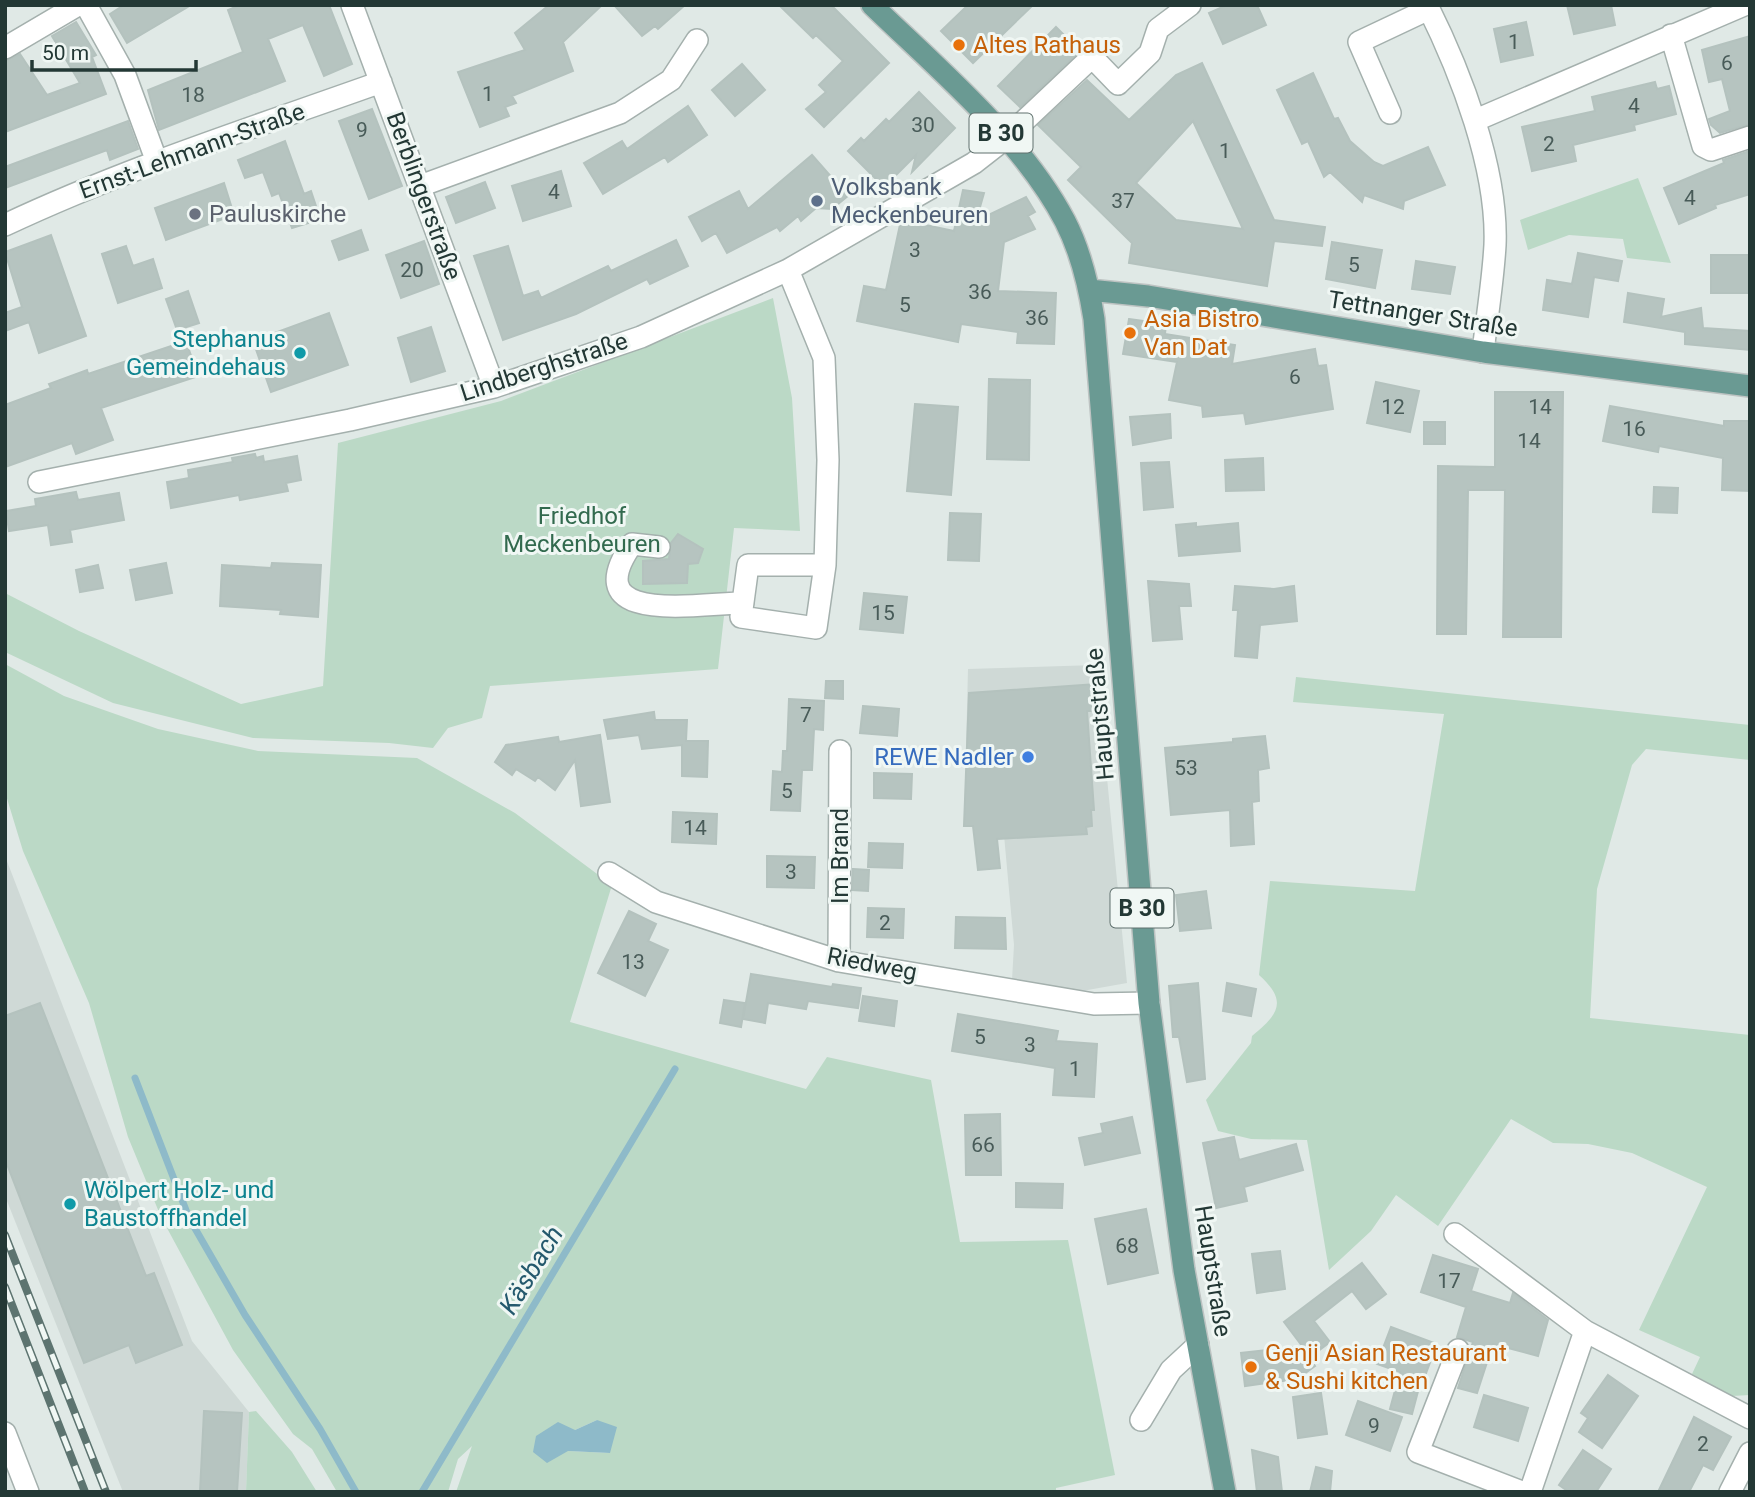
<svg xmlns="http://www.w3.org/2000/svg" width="1755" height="1497" font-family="Roboto,sans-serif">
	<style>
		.built { fill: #cfd9d6 }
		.green { fill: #bbd9c6; fill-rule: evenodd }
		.water { fill: #8ebac9 }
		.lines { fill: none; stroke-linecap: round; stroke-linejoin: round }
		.stream { stroke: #8ebac9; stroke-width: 7 }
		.building { fill: #b6c4c0; stroke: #b4c2be; stroke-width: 2; fill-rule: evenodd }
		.minor-casing { stroke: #a4b0ad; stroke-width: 24 }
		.major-casing { stroke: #bdc3c2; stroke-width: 24 }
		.minor { stroke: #fff; stroke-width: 21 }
		.major { stroke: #6a9a93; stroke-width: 21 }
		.rail-casing { stroke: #5d7470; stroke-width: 8 }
		.rail { stroke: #f0f7f4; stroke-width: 5; stroke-dasharray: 16; stroke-linecap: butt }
		.food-dot { fill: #e8710a; stroke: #f0f7f4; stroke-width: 2.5 }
		.service-dot { fill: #5c6f8a; stroke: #f0f7f4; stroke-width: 2.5 }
		.worship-dot { fill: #6b7280; stroke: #f0f7f4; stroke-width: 2.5 }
		.culture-dot { fill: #0f9aa8; stroke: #f0f7f4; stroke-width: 2.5 }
		.shop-dot { fill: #3f7fe0; stroke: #f0f7f4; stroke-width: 2.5 }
		.labels { text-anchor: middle; stroke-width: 6; stroke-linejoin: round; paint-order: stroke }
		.number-label { font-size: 21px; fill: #485b58 }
		.shield { fill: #f0f7f4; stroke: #60716e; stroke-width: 2 }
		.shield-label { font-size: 23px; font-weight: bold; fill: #233835 }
		.food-label { font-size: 24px; fill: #c56008; stroke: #f0f7f4; text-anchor: start }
		.street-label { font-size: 24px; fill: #233835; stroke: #f0f7f4 }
		.service-label { font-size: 24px; fill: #4e5e75; stroke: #f0f7f4; text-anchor: start }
		.worship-label { font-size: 24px; fill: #5b616d; stroke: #f0f7f4; text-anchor: start }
		.culture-label { font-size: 24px; fill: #0d838f; stroke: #f0f7f4; text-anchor: end }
		.park-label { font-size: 24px; fill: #326a4e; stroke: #f0f7f4 }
		.shop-label { font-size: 24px; fill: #366cbe; stroke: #f0f7f4; text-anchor: end }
		.water-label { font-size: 26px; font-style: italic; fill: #24596d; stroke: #f0f7f4 }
	</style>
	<rect width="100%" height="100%" fill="#e0e9e6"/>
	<path class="built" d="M 1096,665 L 1127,983 L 1082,991 L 1012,980 L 1014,945 L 1004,835 L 1001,826 L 964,826 L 968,669 Z
		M 5,856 L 192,1341 L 249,1412 L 246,1492 L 123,1492 L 5,1196 Z"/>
	<path class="green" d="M 1638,178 L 1671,263 L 1627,258 L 1623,239 L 1569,235 L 1528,250 L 1520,220 Z
		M 773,298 L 792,398 L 800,531 L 734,528 L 718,669 L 490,686 L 482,718 L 448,728 L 433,748 L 389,743 L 253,738 L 113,703 L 5,652 L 5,593 L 79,631 L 241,704 L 323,686 L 338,443 L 501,401 Z
		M 5,664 L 64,696 L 158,729 L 258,751 L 417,758 L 515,813 L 612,885 L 570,1022 L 806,1089 L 827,1057 L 931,1080 L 960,1242 L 1068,1240 L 1115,1475 L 1056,1488 L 1056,1492 L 456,1492 L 472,1446 L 458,1459 L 448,1492 L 337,1492 L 312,1449 L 293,1434 L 233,1350 L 161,1217 L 128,1137 L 89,1003 L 23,851 L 5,792 ZM 597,1420 L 610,1453 L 568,1451 L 575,1430 Z
		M 1296,677 L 1750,725 L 1750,760 L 1646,749 L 1632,765 L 1597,889 L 1590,1018 L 1750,1035 L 1750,1395 L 1732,1396 L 1692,1374 L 1700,1357 L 1639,1330 L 1707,1187 L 1632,1153 L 1588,1144 L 1553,1143 L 1511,1119 L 1438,1226 L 1396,1195 L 1371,1231 L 1329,1270 L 1307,1140 L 1251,1139 L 1218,1131 L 1206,1100 L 1251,1043 L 1252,1036 C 1279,1014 1288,1001 1259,975 L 1270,881 L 1415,891 L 1444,714 L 1293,702 Z
		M 256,1411 L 292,1452 L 317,1492 L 246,1492 L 249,1412 Z"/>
	<path class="water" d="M 597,1420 L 617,1427 L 610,1453 L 568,1451 L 547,1463 L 533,1452 L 536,1436 L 558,1422 L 575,1430 Z"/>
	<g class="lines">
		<path class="stream" d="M 135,1078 L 189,1218 L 245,1315 L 320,1429 L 356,1492
			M 422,1492 L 675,1069"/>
	</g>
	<path class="building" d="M 124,5 L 191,5 L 127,43 L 110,14 Z
		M 240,5 L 329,5 L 352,64 L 324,76 L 303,25 L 268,39 L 285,81 L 159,130 L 148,90 L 243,52 L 228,10 Z
		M 549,5 L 602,5 L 563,42 L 573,71 L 512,96 L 516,103 L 505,107 L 509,116 L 480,127 L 458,72 L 525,50 L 515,33 Z
		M 614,5 L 685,5 L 658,29 L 655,26 L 642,36 Z
		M 779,5 L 831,5 L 889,63 L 824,127 L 806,109 L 826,92 L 819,85 L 843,61 L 816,35 L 813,38 Z
		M 968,5 L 1033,5 L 973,63 L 941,31 Z
		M 1227,5 L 1257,5 L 1266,25 L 1223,44 L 1209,13 Z
		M 1567,5 L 1611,5 L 1615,25 L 1574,34 Z
		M 76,22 L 96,55 L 92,57 L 106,94 L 5,132 L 5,61 L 20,54 L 47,95 L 80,83 L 52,36 Z
		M 1526,22 L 1533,55 L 1501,62 L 1494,29 Z
		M 1056,27 L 1080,51 L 1020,107 L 998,86 Z
		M 1750,36 L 1750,124 L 1720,133 L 1711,125 L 1709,119 L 1730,111 L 1722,79 L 1709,82 L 1702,50 Z
		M 1202,63 L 1274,220 L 1325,227 L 1322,246 L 1274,241 L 1267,286 L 1129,263 L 1132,243 L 1068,180 L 1081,167 L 1038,125 L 1087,80 L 1129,120 L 1176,75 ZM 1193,121 L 1243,229 L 1176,220 L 1136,183 Z
		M 742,64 L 765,90 L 735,116 L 712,90 Z
		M 1313,73 L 1334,119 L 1338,118 L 1350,141 L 1374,162 L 1383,166 L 1428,147 L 1445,185 L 1404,201 L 1403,209 L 1364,195 L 1362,202 L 1330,172 L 1324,177 L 1308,141 L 1302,144 L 1277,90 Z
		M 1655,82 L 1657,89 L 1669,86 L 1676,114 L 1634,125 L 1635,130 L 1573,145 L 1576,161 L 1532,171 L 1522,127 L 1595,111 L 1592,97 Z
		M 919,92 L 955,128 L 912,172 L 916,155 L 884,187 L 848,151 L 861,138 L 864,141 L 886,119 L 889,122 Z
		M 688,106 L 707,135 L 668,162 L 665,157 L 603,194 L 584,163 L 622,141 L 627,149 Z
		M 372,109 L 402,186 L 369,199 L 339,121 Z
		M 128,121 L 138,149 L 110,160 L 107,150 L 5,188 L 5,167 Z
		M 285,141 L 304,194 L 311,191 L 317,209 L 304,213 L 308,223 L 292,228 L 279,193 L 272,196 L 263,172 L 245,178 L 238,160 Z
		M 1750,151 L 1750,194 L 1715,205 L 1716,208 L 1679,224 L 1664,188 L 1724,163 L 1723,160 Z
		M 812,155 L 848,196 L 832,209 L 816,208 L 801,221 L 798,216 L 780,231 L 777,227 L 727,253 L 716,233 L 702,241 L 689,217 L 739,191 L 748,209 Z
		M 561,171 L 571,206 L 523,221 L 512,186 Z
		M 485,182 L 495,208 L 456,223 L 446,197 Z
		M 224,183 L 234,215 L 166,240 L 155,208 Z
		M 963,190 L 984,193 L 976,221 L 1026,197 L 1035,212 L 1028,216 L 1035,229 L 1004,242 L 998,291 L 1056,293 L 1054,344 L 1017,343 L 1018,332 L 961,324 L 958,342 L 857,321 L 864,286 L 886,290 L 901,220 L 954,231 Z
		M 361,230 L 368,250 L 339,260 L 332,241 Z
		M 51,235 L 86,336 L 39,353 L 29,322 L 5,331 L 5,313 L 22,307 L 5,252 Z
		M 676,240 L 688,266 L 650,284 L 647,279 L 576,314 L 503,340 L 474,256 L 508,246 L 523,296 L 538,291 L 541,298 L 608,266 L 611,271 Z
		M 424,241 L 439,284 L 401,298 L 386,255 Z
		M 1332,242 L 1382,250 L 1375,288 L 1326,279 Z
		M 126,246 L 133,266 L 153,259 L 162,288 L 118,303 L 102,254 Z
		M 1578,253 L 1622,261 L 1618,281 L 1594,277 L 1588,317 L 1543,310 L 1547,280 L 1572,284 Z
		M 1711,255 L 1750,255 L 1750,293 L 1711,293 Z
		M 1416,261 L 1455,267 L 1450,294 L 1412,289 Z
		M 188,291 L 199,323 L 177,330 L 166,299 Z
		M 1628,293 L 1664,299 L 1661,317 L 1701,308 L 1703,328 L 1750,331 L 1750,350 L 1685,344 L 1685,332 L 1624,322 Z
		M 329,313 L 348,365 L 271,392 L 253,341 Z
		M 1129,319 L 1166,324 L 1165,334 L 1235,345 L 1232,364 L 1315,349 L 1318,366 L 1326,365 L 1333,409 L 1246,424 L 1244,413 L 1203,417 L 1202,406 L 1169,400 L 1177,362 L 1123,354 Z
		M 431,327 L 445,371 L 411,382 L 398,338 Z
		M 186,341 L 198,376 L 101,408 L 113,440 L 76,454 L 72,443 L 5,467 L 5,405 L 51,388 L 49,384 L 87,370 L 88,374 Z
		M 989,379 L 1030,380 L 1029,460 L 987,459 Z
		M 1376,382 L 1419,391 L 1410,432 L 1367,423 Z
		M 1495,392 L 1563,392 L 1561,637 L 1503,637 L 1505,490 L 1468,490 L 1466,634 L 1437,634 L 1438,466 L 1495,467 Z
		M 915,404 L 958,407 L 951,495 L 907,491 Z
		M 1610,406 L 1724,426 L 1724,421 L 1750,421 L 1750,491 L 1722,490 L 1723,458 L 1659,446 L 1658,452 L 1603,441 Z
		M 1170,414 L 1171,438 L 1133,445 L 1130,417 Z
		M 1424,422 L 1445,422 L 1445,444 L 1424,444 Z
		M 255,454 L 256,458 L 263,456 L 264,462 L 297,456 L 301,480 L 286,483 L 288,491 L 240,500 L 239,495 L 171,508 L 167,482 L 189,478 L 188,470 L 233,462 L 232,458 Z
		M 1263,458 L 1264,490 L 1226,491 L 1225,460 Z
		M 1169,462 L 1173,507 L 1144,510 L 1141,463 Z
		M 1654,487 L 1678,488 L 1677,513 L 1653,512 Z
		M 76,492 L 78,500 L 119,493 L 124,520 L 70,530 L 72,542 L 51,545 L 48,525 L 9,531 L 6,511 L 36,506 L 35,499 Z
		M 950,513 L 981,514 L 979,561 L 948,560 Z
		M 1196,523 L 1196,527 L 1238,523 L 1240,551 L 1179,556 L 1176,525 Z
		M 678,534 L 703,549 L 698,563 L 688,564 L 687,583 L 643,584 L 643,561 L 669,559 L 671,543 Z
		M 166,563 L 172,593 L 136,600 L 130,570 Z
		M 272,563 L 321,565 L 318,617 L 280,614 L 281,610 L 220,606 L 222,565 L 271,568 Z
		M 98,565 L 103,588 L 80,592 L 76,570 Z
		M 1148,581 L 1189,584 L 1191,606 L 1179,606 L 1182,639 L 1153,641 Z
		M 1235,586 L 1274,589 L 1294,586 L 1297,621 L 1260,625 L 1257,658 L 1235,656 L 1238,610 L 1233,610 Z
		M 864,593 L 907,597 L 903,633 L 860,629 Z
		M 826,681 L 843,681 L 843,699 L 825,698 Z
		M 1096,684 L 1098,711 L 1087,711 L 1094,810 L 1091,810 L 1092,826 L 1086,827 L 1087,834 L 997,839 L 1000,868 L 978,870 L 973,826 L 964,826 L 969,693 Z
		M 789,699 L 824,701 L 823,730 L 814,729 L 812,770 L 802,770 L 800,811 L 771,810 L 773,771 L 782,772 L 783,751 L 787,751 Z
		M 863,706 L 899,709 L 897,736 L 860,733 Z
		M 654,712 L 655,720 L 687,720 L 686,741 L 708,741 L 707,777 L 682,776 L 682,745 L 642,749 L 639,735 L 608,739 L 604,720 Z
		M 600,735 L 610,802 L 581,806 L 575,760 L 555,790 L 538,777 L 535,781 L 516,769 L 512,775 L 495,762 L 506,745 L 558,737 L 559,742 Z
		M 1265,736 L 1269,768 L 1258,770 L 1259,801 L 1252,802 L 1254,844 L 1231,846 L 1230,810 L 1171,815 L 1165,748 L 1233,742 L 1233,739 Z
		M 874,773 L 912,774 L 911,799 L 874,798 Z
		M 673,812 L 717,814 L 716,844 L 672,842 Z
		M 869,843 L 903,844 L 902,868 L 868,867 Z
		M 767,856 L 815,857 L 814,888 L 767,887 Z
		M 853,869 L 869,870 L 868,891 L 852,890 Z
		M 1206,891 L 1211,928 L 1180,931 L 1176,895 Z
		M 868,908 L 904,909 L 903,938 L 867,937 Z
		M 629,911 L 656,924 L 648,941 L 668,950 L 645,996 L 598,973 Z
		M 956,917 L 1005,918 L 1006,949 L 955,948 Z
		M 751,974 L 832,987 L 833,984 L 861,988 L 858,1008 L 808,1001 L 806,1009 L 768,1003 L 765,1023 L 743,1019 Z
		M 1198,983 L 1205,1079 L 1187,1082 L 1179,1037 L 1173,1037 L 1169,986 Z
		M 1227,983 L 1256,989 L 1251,1016 L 1223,1011 Z
		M 863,996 L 897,1001 L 894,1026 L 859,1021 Z
		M 724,1000 L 745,1003 L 741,1027 L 720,1023 Z
		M 40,1003 L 146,1276 L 154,1273 L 182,1345 L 136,1363 L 129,1345 L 84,1363 L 5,1159 L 5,1016 Z
		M 958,1014 L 1058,1031 L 1056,1041 L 1097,1044 L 1094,1097 L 1053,1095 L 1055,1068 L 952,1051 Z
		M 1000,1114 L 1001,1175 L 966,1175 L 965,1115 Z
		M 1132,1117 L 1140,1153 L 1085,1165 L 1079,1138 L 1103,1133 L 1101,1124 Z
		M 1234,1137 L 1239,1160 L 1296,1144 L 1303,1170 L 1244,1187 L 1247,1201 L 1216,1208 L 1203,1143 Z
		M 1016,1183 L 1063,1184 L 1062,1208 L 1016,1207 Z
		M 1146,1209 L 1158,1273 L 1108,1284 L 1095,1219 Z
		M 1280,1251 L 1285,1289 L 1257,1293 L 1252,1254 Z
		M 1433,1255 L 1478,1269 L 1471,1291 L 1510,1303 L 1513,1293 L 1548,1320 L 1538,1356 L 1493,1344 L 1477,1393 L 1458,1388 L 1473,1342 L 1457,1337 L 1466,1307 L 1421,1292 Z
		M 1362,1263 L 1386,1294 L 1366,1309 L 1352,1291 L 1314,1321 L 1330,1342 L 1309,1358 L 1315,1366 L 1297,1379 L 1245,1386 L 1241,1353 L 1302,1346 L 1284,1322 Z
		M 1391,1327 L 1437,1344 L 1423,1381 L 1421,1380 L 1412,1414 L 1390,1409 L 1400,1372 L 1377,1364 Z
		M 1608,1375 L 1638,1396 L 1602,1448 L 1579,1432 L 1588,1418 L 1581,1413 Z
		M 1321,1393 L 1327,1434 L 1298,1438 L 1293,1397 Z
		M 1484,1395 L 1528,1408 L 1518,1441 L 1474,1427 Z
		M 1358,1401 L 1402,1417 L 1390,1451 L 1346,1435 Z
		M 204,1411 L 242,1413 L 237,1492 L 200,1492 Z
		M 1694,1417 L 1731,1437 L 1713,1470 L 1703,1465 L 1689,1492 L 1658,1492 Z
		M 1252,1450 L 1278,1457 L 1282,1492 L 1257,1492 Z
		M 1583,1450 L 1611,1469 L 1596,1492 L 1569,1492 L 1559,1485 Z
		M 1316,1467 L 1332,1471 L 1330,1492 L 1310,1492 Z"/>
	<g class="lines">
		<g class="minor-casing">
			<path id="minor" d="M 86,5 L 125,75 L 157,162
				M 352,5 L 494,387
				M 1427,5 C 1461,73 1498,169 1495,245 C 1493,281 1487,316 1483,352
				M 1671,35 L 1703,146 L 1711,150 L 1750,137
				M 5,48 L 78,5
				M 1390,113 L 1359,42 L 1429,9
				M 1476,120 L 1744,5
				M 420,186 L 620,113 L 671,80 L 697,40
				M 5,225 C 126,168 255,127 381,82
				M 788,270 L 824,358 L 828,460 L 825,565 L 816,628 L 741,617 L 748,565 L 825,565
				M 39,482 L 350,420 L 494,387 L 641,337 L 788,270 L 974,163 L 1006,138 L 1092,57 L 1118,84 L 1150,53 L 1158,29 L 1190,5
				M 659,547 L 632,544 C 574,627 701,603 743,603
				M 609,873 L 656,902 L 839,961 L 1094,1004 L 1149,1003
				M 839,961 L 840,751
				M 1455,1234 L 1585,1331 L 1530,1492
				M 1585,1331 L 1750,1418
				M 1458,1350 L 1418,1452 L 1522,1492
				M 1141,1420 L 1171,1370 L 1198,1345
				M 5,1433 L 28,1492
				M 1730,1492 L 1750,1453"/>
		</g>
		<g class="major-casing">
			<path id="major" d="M 872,5 C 938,69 1022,139 1065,221 C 1080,250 1089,287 1094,319 L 1149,1003 L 1184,1270 L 1225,1492
				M 1089,290 L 1148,296 L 1483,352 L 1750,386"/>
		</g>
		<use href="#minor" class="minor"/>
		<use href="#major" class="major"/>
		<g class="rail-casing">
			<path id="rail" d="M 5,1235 L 106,1492
				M 5,1287 L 85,1492"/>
		</g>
		<use href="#rail" class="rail"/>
	</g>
	<g class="food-dot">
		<circle cx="959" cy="45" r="7"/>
		<circle cx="1130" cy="333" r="7"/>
		<circle cx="1251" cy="1367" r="7"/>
	</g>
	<circle class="service-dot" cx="817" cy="201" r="7"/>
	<circle class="worship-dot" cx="195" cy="214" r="7"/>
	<g class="culture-dot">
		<circle cx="300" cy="353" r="7"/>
		<circle cx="70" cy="1204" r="7"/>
	</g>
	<circle class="shop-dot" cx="1028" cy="757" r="7"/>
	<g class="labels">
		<g class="number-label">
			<text x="1514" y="49">1</text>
			<text x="1727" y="70">6</text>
			<text x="488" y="101">1</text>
			<text x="193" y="102">18</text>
			<text x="1634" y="113">4</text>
			<text x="923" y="132">30</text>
			<text x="362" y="137">9</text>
			<text x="1549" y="151">2</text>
			<text x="1225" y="158">1</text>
			<text x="554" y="199">4</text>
			<text x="1690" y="205">4</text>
			<text x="1123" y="208">37</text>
			<text x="915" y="257">3</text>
			<text x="1354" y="272">5</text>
			<text x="412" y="277">20</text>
			<text x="980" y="299">36</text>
			<text x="905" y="312">5</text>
			<text x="1037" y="325">36</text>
			<text x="1295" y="384">6</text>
			<text x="1393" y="414">12</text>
			<text x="1540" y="414">14</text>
			<text x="1634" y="436">16</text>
			<text x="1529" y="448">14</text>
			<text x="883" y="620">15</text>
			<text x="806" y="722">7</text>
			<text x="1186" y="775">53</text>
			<text x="787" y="798">5</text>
			<text x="695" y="835">14</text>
			<text x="791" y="879">3</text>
			<text x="885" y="930">2</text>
			<text x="633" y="969">13</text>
			<text x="980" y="1044">5</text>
			<text x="1030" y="1052">3</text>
			<text x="1075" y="1076">1</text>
			<text x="983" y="1152">66</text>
			<text x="1127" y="1253">68</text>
			<text x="1449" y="1288">17</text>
			<text x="1374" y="1433">9</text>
			<text x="1703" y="1451">2</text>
		</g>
		<g class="shield">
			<rect x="969.5" y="113.5" width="63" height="39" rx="5"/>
			<rect x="1110.5" y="888.5" width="63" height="39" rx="5"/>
		</g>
		<g class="shield-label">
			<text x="1001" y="141">B 30</text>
			<text x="1142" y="916">B 30</text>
		</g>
		<g class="food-label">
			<text x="973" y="53">Altes Rathaus</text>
			<text x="1144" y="327">Asia Bistro<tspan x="1144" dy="28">Van Dat</tspan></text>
			<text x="1265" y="1361">Genji Asian Restaurant<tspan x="1265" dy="28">&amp; Sushi kitchen</tspan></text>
		</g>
		<g class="street-label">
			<text transform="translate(192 151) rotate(-20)" y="8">Ernst-Lehmann-Straße</text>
			<text transform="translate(424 196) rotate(70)" y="8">Berblingerstraße</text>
			<text transform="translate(1423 314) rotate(9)" y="8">Tettnanger Straße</text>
			<text transform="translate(544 367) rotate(-18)" y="8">Lindberghstraße</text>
			<text transform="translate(1100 714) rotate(-95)" y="8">Hauptstraße</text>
			<text transform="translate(840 856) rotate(-90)" y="8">Im Brand</text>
			<text transform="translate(872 964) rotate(11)" y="8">Riedweg</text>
			<text transform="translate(1213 1271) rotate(81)" y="8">Hauptstraße</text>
		</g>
		<g class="service-label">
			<text x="831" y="195">Volksbank<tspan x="831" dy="28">Meckenbeuren</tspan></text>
		</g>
		<g class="worship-label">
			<text x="209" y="222">Pauluskirche</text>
		</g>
		<g class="culture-label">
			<text x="286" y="347">Stephanus<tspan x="286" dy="28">Gemeindehaus</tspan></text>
			<text x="84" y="1198" text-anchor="start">Wölpert Holz- und<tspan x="84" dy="28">Baustoffhandel</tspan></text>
		</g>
		<g class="park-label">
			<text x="582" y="524">Friedhof<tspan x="582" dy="28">Meckenbeuren</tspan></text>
		</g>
		<g class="shop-label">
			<text x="1014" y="765">REWE Nadler</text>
		</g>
		<g class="water-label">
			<text transform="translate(531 1270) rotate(-59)" y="9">Käsbach</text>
		</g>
	</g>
	<rect width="1755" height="1497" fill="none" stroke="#233835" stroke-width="14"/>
	<path d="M32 60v10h164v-10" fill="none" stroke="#233835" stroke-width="3.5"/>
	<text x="42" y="60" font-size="21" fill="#233835" stroke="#f0f7f4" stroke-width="5" paint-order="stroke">50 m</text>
</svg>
